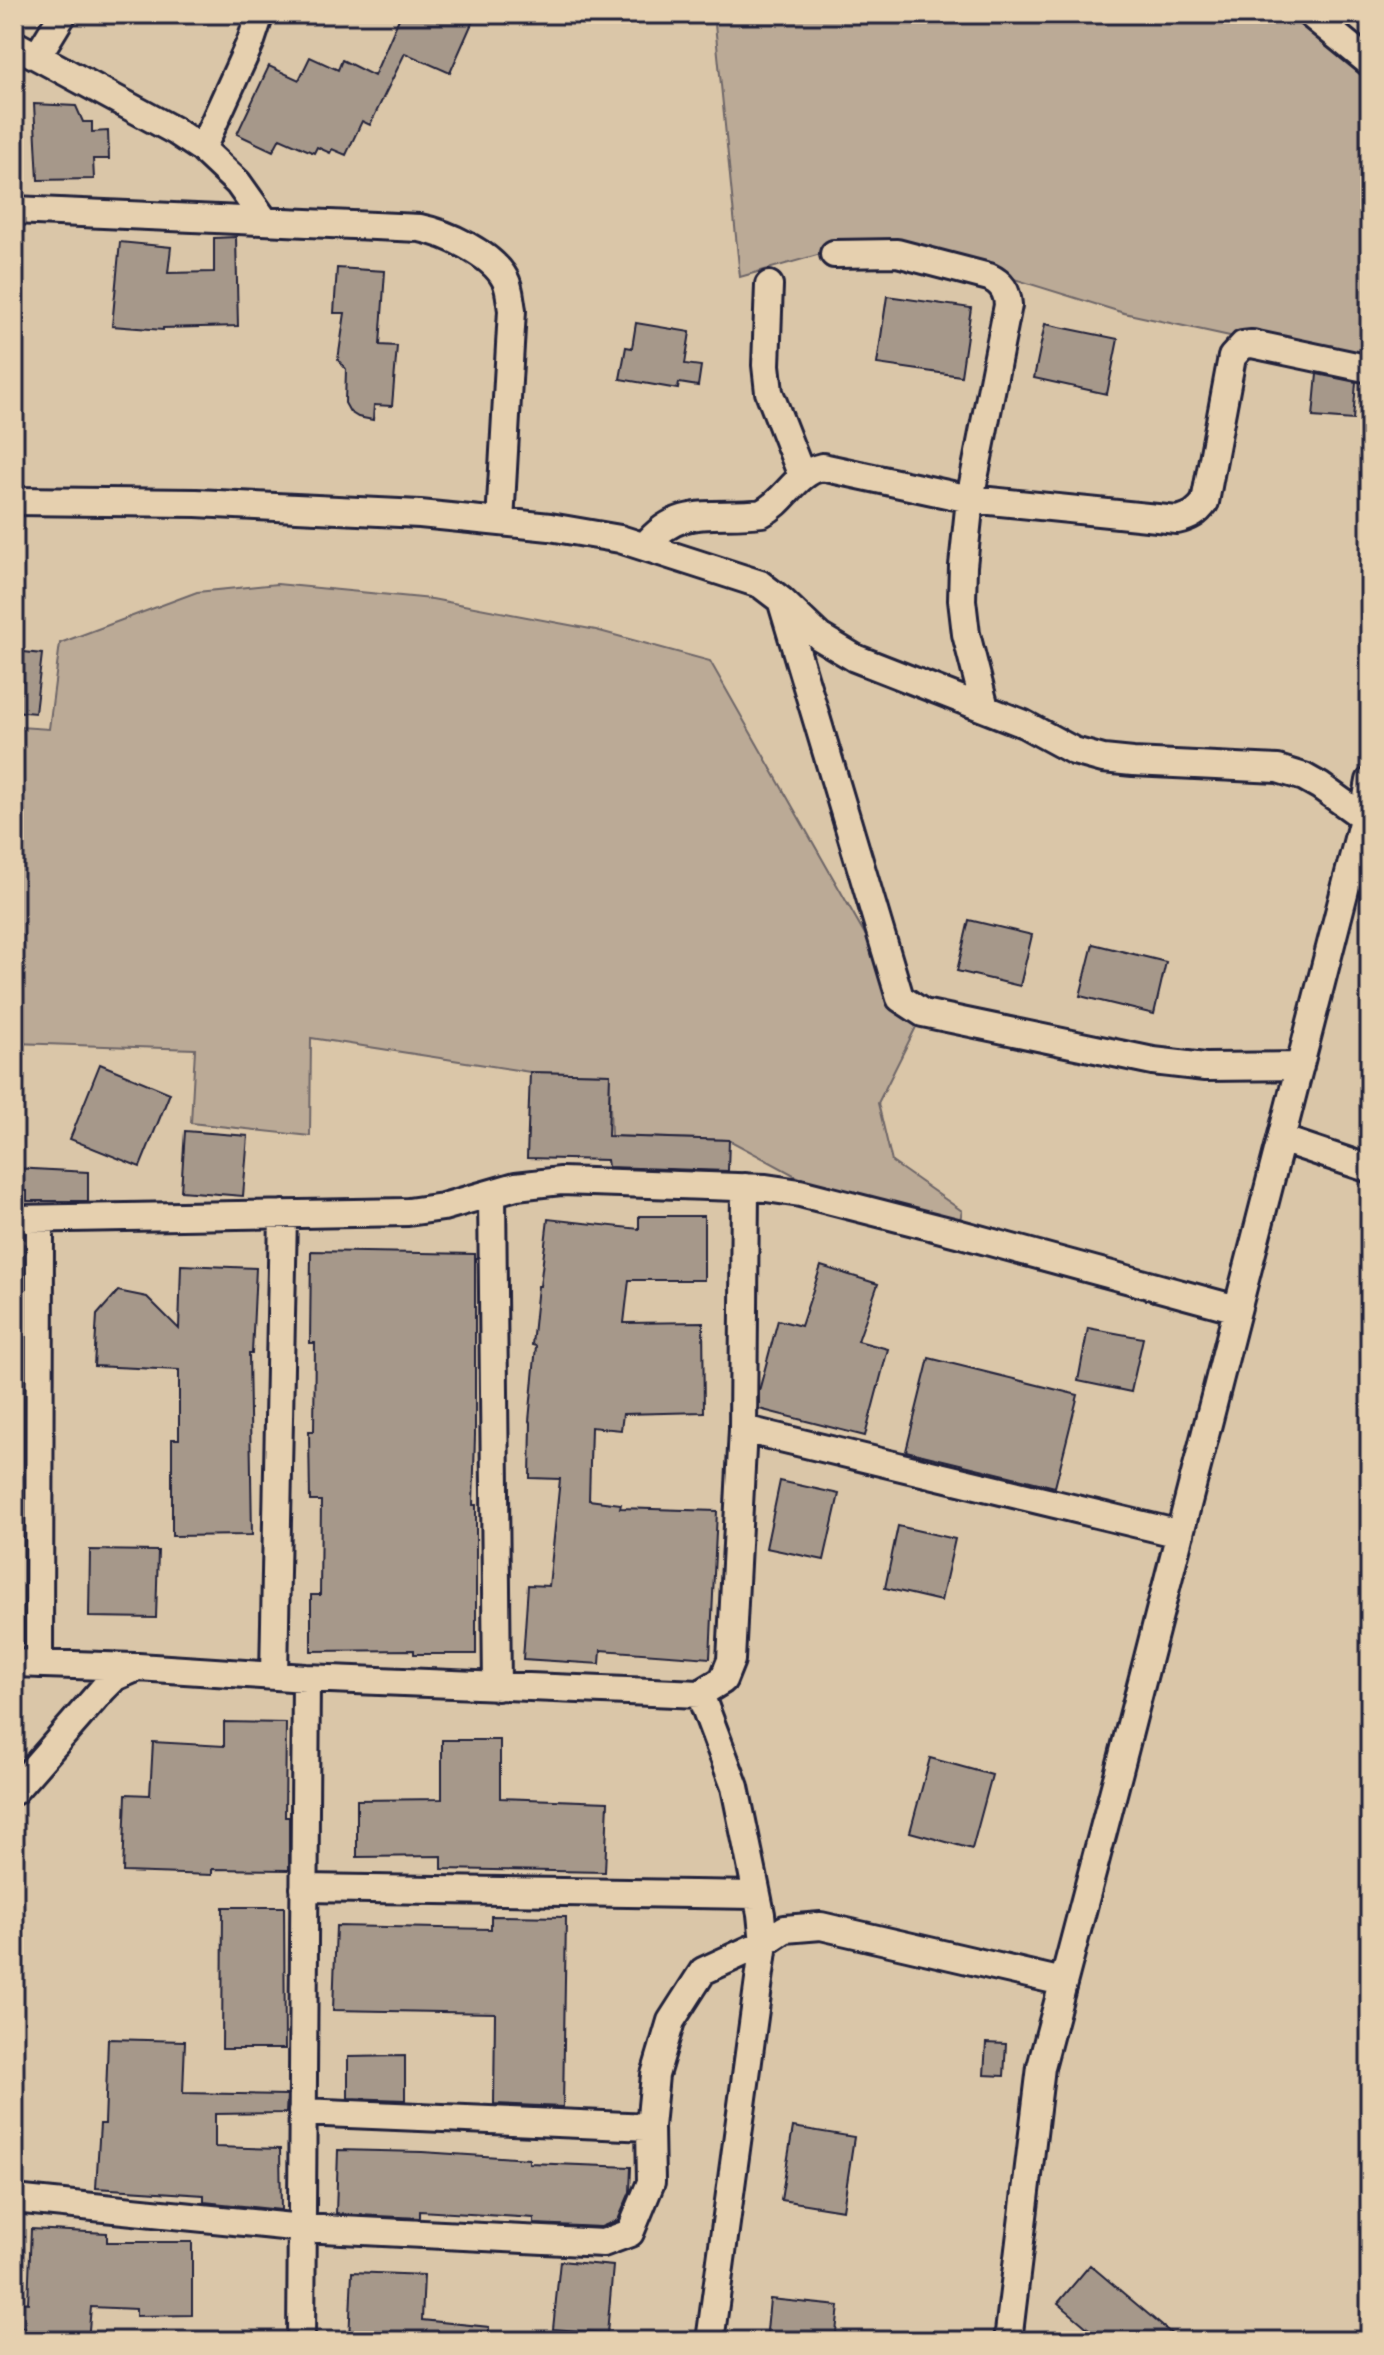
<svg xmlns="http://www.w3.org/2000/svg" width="1384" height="2355" font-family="'Indie Flower',sans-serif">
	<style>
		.green { fill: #bbaa96; stroke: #6e6668; stroke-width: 2 }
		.building { fill: #a6988a; stroke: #22223b; stroke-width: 2 }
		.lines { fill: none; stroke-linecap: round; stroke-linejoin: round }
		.minor-casing { stroke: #22223b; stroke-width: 32 }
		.minor { stroke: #e6d0af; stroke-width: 26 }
	</style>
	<rect width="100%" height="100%" fill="#dac6a8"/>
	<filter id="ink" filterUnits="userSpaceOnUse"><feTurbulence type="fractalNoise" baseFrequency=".0125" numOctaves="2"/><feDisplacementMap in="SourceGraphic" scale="16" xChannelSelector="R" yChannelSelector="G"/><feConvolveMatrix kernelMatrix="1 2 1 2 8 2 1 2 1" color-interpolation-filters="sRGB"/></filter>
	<g filter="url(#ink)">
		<path class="green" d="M 714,14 L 1310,14 L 1370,63 L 1370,372 L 1262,343 L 1124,313 L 998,274 L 856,244 L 740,277 Z
			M 277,584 L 432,599 L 596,630 L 710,661 L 896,989 L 923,1013 L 878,1103 L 892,1162 L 962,1211 L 957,1233 L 805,1181 L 729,1140 L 611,1136 L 609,1074 L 530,1072 L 311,1038 L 310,1136 L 191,1123 L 195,1049 L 14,1043 L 14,821 L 20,727 L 49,729 L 60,643 L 197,592 Z"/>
		<path class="building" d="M 401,14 L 476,14 L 450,73 L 405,53 L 370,125 L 362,121 L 346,155 L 332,149 L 330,153 L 317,147 L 314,153 L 280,138 L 273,151 L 237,134 L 269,66 L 299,80 L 310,57 L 338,70 L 342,60 L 374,76 Z
			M 34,104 L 76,106 L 83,122 L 92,122 L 92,132 L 108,131 L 109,159 L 93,159 L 94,179 L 38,180 Z
			M 236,237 L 238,326 L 163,328 L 163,330 L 112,326 L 120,242 L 171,247 L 168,273 L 214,272 L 214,238 Z
			M 337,268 L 385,271 L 380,345 L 397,346 L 392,406 L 374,405 L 373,420 L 358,417 L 350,412 L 345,403 L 346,369 L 338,360 L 345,313 L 334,313 Z
			M 887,296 L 971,308 L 961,376 L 877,364 Z
			M 636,323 L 690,332 L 685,364 L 701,366 L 698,386 L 679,383 L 678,389 L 620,379 L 626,347 L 632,348 Z
			M 1045,324 L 1118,339 L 1107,394 L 1034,378 Z
			M 1317,374 L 1356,382 L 1353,420 L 1313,417 Z
			M 14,651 L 42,654 L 35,713 L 14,711 Z
			M 969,920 L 1032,935 L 1020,986 L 957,971 Z
			M 1093,944 L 1166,962 L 1154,1014 L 1080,996 Z
			M 100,1064 L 170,1093 L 140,1167 L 70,1139 Z
			M 530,1072 L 610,1074 L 608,1136 L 729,1140 L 728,1171 L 608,1167 L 607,1160 L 527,1158 Z
			M 185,1131 L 248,1136 L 243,1196 L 181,1191 Z
			M 14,1168 L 88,1172 L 88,1201 L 27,1201 L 27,1191 L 14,1191 Z
			M 639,1216 L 704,1216 L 704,1280 L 629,1280 L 624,1323 L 703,1322 L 704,1412 L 623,1414 L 621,1430 L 591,1427 L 589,1500 L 621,1504 L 620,1508 L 717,1511 L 710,1658 L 601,1650 L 600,1664 L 523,1659 L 528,1585 L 549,1586 L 560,1479 L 530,1478 L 531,1422 L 529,1421 L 536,1346 L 532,1345 L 538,1286 L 540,1286 L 548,1219 L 639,1229 Z
			M 311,1251 L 475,1254 L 475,1435 L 473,1505 L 476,1505 L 476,1654 L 414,1654 L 414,1650 L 311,1651 L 311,1595 L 320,1595 L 321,1501 L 310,1501 L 309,1431 L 314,1431 L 315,1343 L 310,1343 Z
			M 181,1265 L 256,1268 L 252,1353 L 249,1353 L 252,1535 L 172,1536 L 172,1439 L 179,1439 L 179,1370 L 94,1366 L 97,1315 L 118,1291 L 147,1297 L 179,1329 Z
			M 821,1266 L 878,1284 L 858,1341 L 888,1349 L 865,1436 L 759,1409 L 759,1391 L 778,1320 L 801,1326 Z
			M 1088,1328 L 1143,1338 L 1131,1392 L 1078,1381 Z
			M 929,1358 L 1078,1395 L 1055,1487 L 906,1451 Z
			M 780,1481 L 839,1494 L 824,1560 L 766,1548 Z
			M 898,1526 L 955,1539 L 941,1601 L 885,1588 Z
			M 90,1550 L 158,1551 L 156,1618 L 89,1617 Z
			M 224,1722 L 286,1723 L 285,1817 L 289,1817 L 289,1870 L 212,1869 L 212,1875 L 123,1872 L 126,1794 L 150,1795 L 153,1742 L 224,1746 Z
			M 442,1740 L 500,1740 L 500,1798 L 608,1802 L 605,1872 L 442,1869 L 442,1856 L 357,1857 L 357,1800 L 442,1799 Z
			M 930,1758 L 992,1775 L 972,1849 L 910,1832 Z
			M 223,1907 L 284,1907 L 285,2049 L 222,2049 Z
			M 491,1916 L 566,1917 L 563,2107 L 494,2104 L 495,2013 L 333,2010 L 336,1926 L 491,1929 Z
			M 108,2039 L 185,2041 L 183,2093 L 287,2095 L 286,2113 L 215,2114 L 215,2147 L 280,2149 L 281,2210 L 204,2202 L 204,2195 L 96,2188 L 100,2124 L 105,2124 Z
			M 986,2043 L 1006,2044 L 1004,2076 L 984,2075 Z
			M 405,2056 L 405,2100 L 348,2098 L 348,2057 Z
			M 793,2127 L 854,2137 L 843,2210 L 781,2200 Z
			M 338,2150 L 422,2152 L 529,2159 L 529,2163 L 631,2167 L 630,2192 L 618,2220 L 601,2227 L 534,2224 L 534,2218 L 420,2211 L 420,2218 L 336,2214 Z
			M 31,2229 L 107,2233 L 107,2242 L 192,2242 L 192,2315 L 136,2316 L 136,2309 L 91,2307 L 88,2341 L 24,2341 L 25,2327 L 14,2327 L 14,2302 L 28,2303 Z
			M 560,2261 L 613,2266 L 607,2333 L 553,2329 Z
			M 1090,2265 L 1180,2341 L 1103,2341 L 1058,2303 Z
			M 352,2272 L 424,2275 L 422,2320 L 489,2327 L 489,2341 L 349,2341 Z
			M 770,2299 L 839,2306 L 835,2341 L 766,2341 Z"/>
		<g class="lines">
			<g class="minor-casing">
				<path id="minor" d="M 1310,14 L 1370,63
					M 14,44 L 175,131 L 202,149 L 238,183 L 265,221
					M 38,55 L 63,14
					M 202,149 L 251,41 L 260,14
					M 14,210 L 420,228 C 446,233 492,254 505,279 C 510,288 510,300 512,310 L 500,522
					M 834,254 L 897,253 L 989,277 C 1002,283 1007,291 1008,305 L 970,499 L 963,566 L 962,600 L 966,634 L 985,708
					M 769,285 L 766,365 L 769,392 L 802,476
					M 14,501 L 196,503 L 420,514 L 550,527 L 620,539 L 760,584 L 781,600 L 820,637 L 855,658 L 1024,724 L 1074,751 L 1103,759 L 1133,762 L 1278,769 L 1304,777 L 1320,786 L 1370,822
					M 645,546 C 680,503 715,519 762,513 C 786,501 795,473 822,467 L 970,499 L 1177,520 C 1190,517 1197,513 1205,502 L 1232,357 L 1243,345 L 1252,344 L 1370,369
					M 782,603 L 900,998 L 923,1013 L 1153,1061 L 1205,1067 L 1300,1066
					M 1281,1139 L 1370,1169
					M 492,1194 L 497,1687
					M 14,1219 L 408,1212 L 443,1207 L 516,1186 L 561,1181 L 766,1188 L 800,1193 L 957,1233 L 1237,1309
					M 743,1429 L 1180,1534
					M 14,1663 L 134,1667
					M 39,1664 L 40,1219
					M 274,1675 L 283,1214
					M 14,1791 L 103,1689 L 115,1677 L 138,1667 L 306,1678 L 700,1694 L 723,1680 L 731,1660 L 743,1429 L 745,1187
					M 304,1888 L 757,1895
					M 302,2112 L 650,2127
					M 14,2199 L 302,2228 L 603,2243 L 630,2233 L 651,2182 L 650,2127 L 655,2075 L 671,2021 L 703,1971 L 764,1943 L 761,1914 L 735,1787 L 700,1694
					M 301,2341 L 306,1678
					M 710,2341 L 764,1943 L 785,1929 L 821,1926 L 1063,1982
					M 1008,2341 L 1041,2067 L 1119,1771 L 1363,819 L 1370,781"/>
			</g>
			<use href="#minor" class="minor"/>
		</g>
	</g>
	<rect width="1384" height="2355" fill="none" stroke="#e6d0af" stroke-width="48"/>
	<rect x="24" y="24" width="1336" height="2307" fill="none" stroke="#22223b" stroke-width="3" filter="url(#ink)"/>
</svg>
